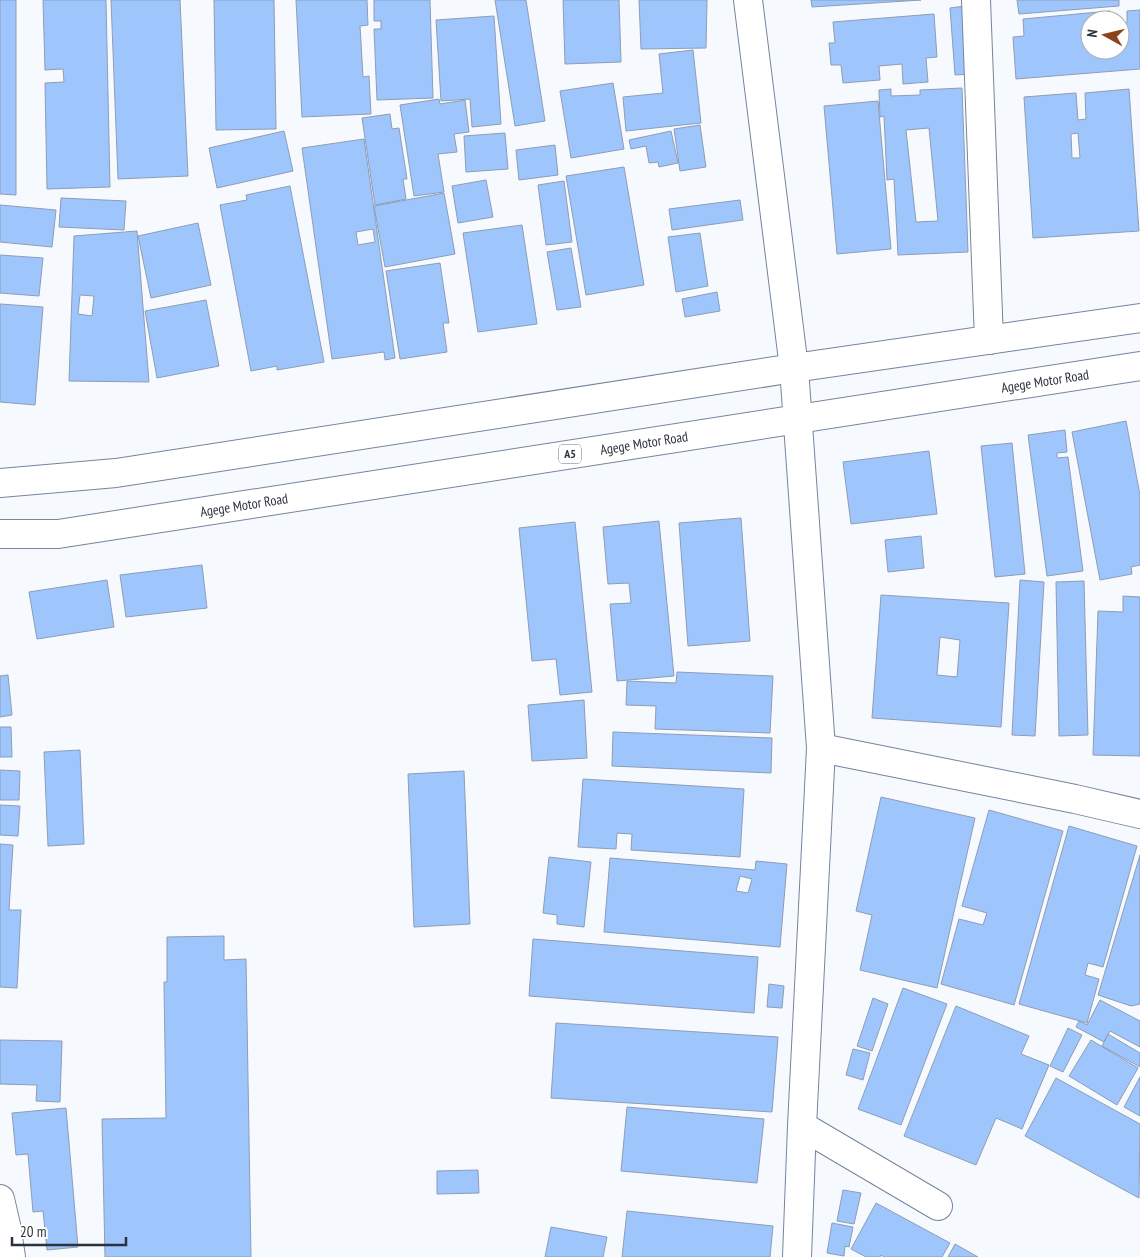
<svg xmlns="http://www.w3.org/2000/svg" width="1140" height="1257" font-family="'PT Sans Narrow',sans-serif">
	<style>
		.building { fill: #9fc5fd; stroke: #8d9db5; fill-rule: evenodd }
		.lines { fill: none; stroke-linecap: round; stroke-linejoin: round }
		.minor-casing { stroke: #75859c; stroke-width: 30 }
		.tertiary-casing { stroke: #75859c; stroke-width: 30 }
		.trunk-casing { stroke: #75859c; stroke-width: 30 }
		.minor { stroke: #fff; stroke-width: 28 }
		.tertiary { stroke: #fff; stroke-width: 28 }
		.trunk { stroke: #fff; stroke-width: 28 }
		.labels { text-anchor: middle; stroke-width: 4.5; stroke-linejoin: round; paint-order: stroke }
		.shield { fill: #fff; stroke: #6b7076; stroke-width: 1 }
		.shield-label { font-size: 12px; font-weight: bold; fill: #2b323c }
		.street-label { font-size: 14px; fill: #2b323c; stroke: #fff }
	</style>
	<rect width="100%" height="100%" fill="#f6f9fe"/>
	<path class="building" d="M 0,0 L 16,0 L 16,195 L 0,194 Z
		M 43,0 L 106,0 L 110,187 L 47,189 L 45,83 L 64,82 L 63,69 L 45,70 Z
		M 111,0 L 180,0 L 188,176 L 118,179 Z
		M 214,0 L 274,0 L 276,129 L 216,130 Z
		M 296,0 L 367,0 L 368,25 L 360,26 L 363,77 L 369,76 L 371,114 L 302,117 Z
		M 374,0 L 430,0 L 433,98 L 377,100 L 374,29 L 381,29 L 381,21 L 374,21 Z
		M 495,0 L 526,0 L 545,121 L 515,126 Z
		M 563,0 L 619,0 L 621,62 L 565,64 Z
		M 639,0 L 707,0 L 706,48 L 641,49 Z
		M 811,0 L 921,0 L 812,7 Z
		M 1017,0 L 1119,0 L 1119,6 L 1019,14 Z
		M 965,6 L 970,74 L 955,75 L 950,8 Z
		M 1140,10 L 1140,69 L 1016,79 L 1013,37 L 1024,36 L 1023,19 L 1110,11 L 1111,20 L 1090,20 L 1090,50 L 1120,50 L 1120,23 L 1127,23 L 1127,11 Z
		M 934,14 L 937,57 L 926,58 L 928,82 L 903,84 L 902,64 L 879,66 L 880,80 L 843,83 L 841,65 L 831,65 L 829,43 L 835,43 L 833,22 Z
		M 494,16 L 501,124 L 472,127 L 470,99 L 441,101 L 436,20 Z
		M 693,50 L 701,123 L 626,131 L 623,97 L 663,93 L 659,54 Z
		M 613,83 L 624,149 L 571,158 L 560,91 Z
		M 962,88 L 968,252 L 898,255 L 894,179 L 887,180 L 884,116 L 880,117 L 879,90 L 891,89 L 891,96 L 920,95 L 920,90 ZM 929,128 L 938,221 L 916,222 L 906,130 Z
		M 1129,89 L 1139,231 L 1033,238 L 1024,97 L 1076,93 L 1078,120 L 1086,119 L 1085,93 ZM 1078,133 L 1080,158 L 1072,158 L 1071,134 Z
		M 439,99 L 440,104 L 465,100 L 469,132 L 454,134 L 457,152 L 438,154 L 444,192 L 414,196 L 400,105 Z
		M 878,101 L 891,249 L 837,254 L 824,106 Z
		M 390,114 L 392,129 L 399,128 L 407,179 L 403,179 L 406,199 L 375,205 L 362,118 Z
		M 700,125 L 706,167 L 680,171 L 674,129 Z
		M 284,131 L 293,171 L 217,188 L 209,148 Z
		M 671,131 L 678,163 L 659,167 L 658,162 L 649,163 L 646,146 L 631,149 L 629,140 Z
		M 505,133 L 508,169 L 466,172 L 464,136 Z
		M 364,139 L 395,358 L 385,360 L 384,352 L 332,359 L 302,148 ZM 373,229 L 375,242 L 358,245 L 356,232 Z
		M 555,145 L 558,175 L 519,180 L 516,150 Z
		M 624,167 L 644,285 L 586,295 L 566,176 Z
		M 486,180 L 493,217 L 458,223 L 452,186 Z
		M 564,181 L 572,242 L 546,245 L 538,185 Z
		M 290,186 L 324,362 L 277,370 L 277,366 L 251,371 L 220,205 L 247,200 L 246,195 Z
		M 444,193 L 455,254 L 385,267 L 374,206 Z
		M 61,198 L 126,201 L 124,230 L 59,227 Z
		M 740,200 L 743,220 L 672,230 L 669,209 Z
		M 0,205 L 56,210 L 52,247 L 0,242 Z
		M 198,223 L 211,285 L 151,298 L 138,236 Z
		M 522,225 L 537,324 L 478,332 L 463,233 Z
		M 137,231 L 149,382 L 69,381 L 74,236 ZM 80,295 L 94,296 L 92,316 L 78,314 Z
		M 700,233 L 708,286 L 676,292 L 668,237 Z
		M 571,248 L 581,307 L 557,310 L 547,252 Z
		M 0,255 L 43,258 L 39,296 L 0,293 Z
		M 440,263 L 449,323 L 443,323 L 447,352 L 400,359 L 386,271 Z
		M 717,292 L 720,311 L 685,317 L 682,299 Z
		M 206,300 L 219,366 L 157,378 L 145,311 Z
		M 0,304 L 43,307 L 35,405 L 0,402 Z
		M 1126,421 L 1140,495 L 1140,565 L 1131,567 L 1132,574 L 1100,580 L 1072,432 Z
		M 1065,430 L 1067,452 L 1057,453 L 1057,458 L 1068,457 L 1083,571 L 1047,576 L 1028,435 Z
		M 1012,443 L 1025,574 L 995,577 L 981,446 Z
		M 929,451 L 937,514 L 851,524 L 843,462 Z
		M 741,518 L 750,641 L 688,646 L 679,523 Z
		M 659,521 L 674,676 L 617,681 L 610,604 L 631,603 L 629,583 L 608,584 L 603,527 Z
		M 575,522 L 592,692 L 560,695 L 556,659 L 532,661 L 519,528 Z
		M 921,536 L 924,568 L 888,572 L 885,540 Z
		M 202,565 L 207,608 L 126,617 L 120,575 Z
		M 107,580 L 114,627 L 37,639 L 29,592 Z
		M 1020,580 L 1044,582 L 1035,736 L 1012,735 Z
		M 1084,581 L 1088,735 L 1059,736 L 1056,582 Z
		M 881,595 L 1009,603 L 1001,727 L 872,718 ZM 940,637 L 960,640 L 957,677 L 937,675 Z
		M 1123,596 L 1140,597 L 1140,756 L 1093,755 L 1098,611 L 1123,612 Z
		M 677,672 L 773,676 L 770,733 L 655,729 L 656,706 L 626,705 L 627,681 L 676,683 Z
		M 8,675 L 12,715 L 0,717 L 0,676 Z
		M 584,700 L 587,758 L 532,761 L 528,705 Z
		M 0,727 L 11,727 L 12,757 L 0,757 Z
		M 613,732 L 772,738 L 771,773 L 612,766 Z
		M 80,750 L 84,844 L 48,846 L 44,752 Z
		M 0,770 L 20,771 L 19,800 L 0,800 Z
		M 464,771 L 470,924 L 414,927 L 408,774 Z
		M 583,779 L 744,789 L 740,857 L 631,850 L 632,834 L 617,833 L 616,849 L 578,847 Z
		M 881,797 L 975,818 L 937,988 L 860,970 L 872,915 L 856,911 Z
		M 0,805 L 20,806 L 18,836 L 0,835 Z
		M 989,810 L 1063,831 L 1014,1005 L 941,984 L 959,919 L 983,925 L 987,913 L 962,906 Z
		M 1069,826 L 1137,846 L 1103,967 L 1088,963 L 1085,975 L 1099,979 L 1087,1023 L 1019,1004 Z
		M 0,844 L 13,845 L 9,910 L 21,910 L 17,988 L 0,987 Z
		M 1140,855 L 1140,1004 L 1131,1006 L 1098,995 Z
		M 549,857 L 591,862 L 584,927 L 557,924 L 557,915 L 543,913 Z
		M 610,858 L 755,870 L 756,861 L 787,864 L 780,947 L 604,932 ZM 740,876 L 752,879 L 748,893 L 736,891 Z
		M 224,936 L 224,960 L 246,959 L 251,1257 L 105,1257 L 102,1119 L 166,1118 L 164,982 L 167,982 L 167,937 Z
		M 533,939 L 758,957 L 754,1013 L 529,996 Z
		M 769,984 L 784,986 L 782,1008 L 767,1007 Z
		M 903,988 L 947,1004 L 901,1125 L 858,1109 Z
		M 873,998 L 888,1004 L 872,1051 L 857,1046 Z
		M 1100,1000 L 1140,1021 L 1140,1047 L 1110,1031 L 1104,1042 L 1076,1027 L 1079,1021 L 1087,1025 Z
		M 956,1006 L 1029,1036 L 1021,1054 L 1049,1065 L 1022,1129 L 996,1118 L 976,1165 L 904,1136 Z
		M 556,1023 L 778,1037 L 772,1112 L 551,1098 Z
		M 1068,1028 L 1082,1035 L 1063,1072 L 1050,1066 Z
		M 1108,1034 L 1140,1053 L 1140,1067 L 1102,1046 Z
		M 0,1040 L 62,1041 L 60,1102 L 36,1101 L 37,1085 L 0,1084 Z
		M 1091,1040 L 1138,1068 L 1117,1105 L 1069,1076 Z
		M 853,1049 L 870,1053 L 863,1080 L 846,1075 Z
		M 1140,1077 L 1140,1116 L 1124,1107 Z
		M 1056,1078 L 1140,1124 L 1139,1198 L 1025,1136 Z
		M 627,1107 L 764,1119 L 757,1183 L 621,1171 Z
		M 66,1108 L 78,1247 L 47,1250 L 43,1211 L 33,1212 L 28,1154 L 16,1155 L 12,1113 Z
		M 478,1170 L 479,1193 L 437,1194 L 437,1171 Z
		M 843,1190 L 861,1193 L 854,1224 L 837,1221 Z
		M 876,1203 L 950,1243 L 942,1257 L 884,1257 L 881,1255 L 880,1257 L 866,1257 L 851,1249 Z
		M 627,1211 L 773,1226 L 770,1257 L 622,1257 Z
		M 832,1223 L 853,1227 L 849,1247 L 845,1246 L 844,1256 L 827,1253 Z
		M 551,1227 L 607,1237 L 603,1257 L 545,1257 Z
		M 955,1244 L 978,1257 L 948,1257 Z"/>
	<g class="lines">
		<g class="minor-casing">
			<path id="minor" d="M 976,0 L 989,340
				M 821,748 L 1075,799 L 1140,814
				M 802,1126 L 938,1206
				M 0,1199 L 6,1225 L 11,1257"/>
		</g>
		<g class="tertiary-casing">
			<path id="tertiary" d="M 748,0 L 794,368 L 821,748 L 802,1126 L 797,1257"/>
		</g>
		<g class="trunk-casing">
			<path id="trunk" d="M 0,483 L 116,473 L 794,368 L 1140,318
				M 0,534 L 58,534 L 1140,366"/>
		</g>
		<use href="#minor" class="minor"/>
		<use href="#tertiary" class="tertiary"/>
		<use href="#trunk" class="trunk"/>
	</g>
	<g class="labels">
		<rect class="shield" x="559" y="444.5" width="22" height="19" rx="4"/>
		<g class="shield-label">
			<text x="570" y="458">A5</text>
		</g>
		<g class="street-label">
			<text transform="translate(1045 381) rotate(-9)" y="5">Agege Motor Road</text>
			<text transform="translate(644 443) rotate(-9)" y="5">Agege Motor Road</text>
			<text transform="translate(244 505) rotate(-9)" y="5">Agege Motor Road</text>
		</g>
	</g>
	<g transform="translate(1105 35) rotate(278)"><circle r="24" fill="#ffffff" stroke="#aaadb1"/>
	<path d="M0-4L9 19L0 12L-9 19Z" fill="#89441b"/>
	<text y="-8" font-size="14" font-weight="bold" text-anchor="middle" fill="#2b323c">N</text>
	</g>
	<path d="M12 1237v8h114v-8" fill="none" stroke="#2b323c" stroke-width="2.5"/>
	<text x="20" y="1237" font-size="15" fill="#2b323c" stroke="#ffffff" stroke-width="4" paint-order="stroke">20 m</text>
</svg>
